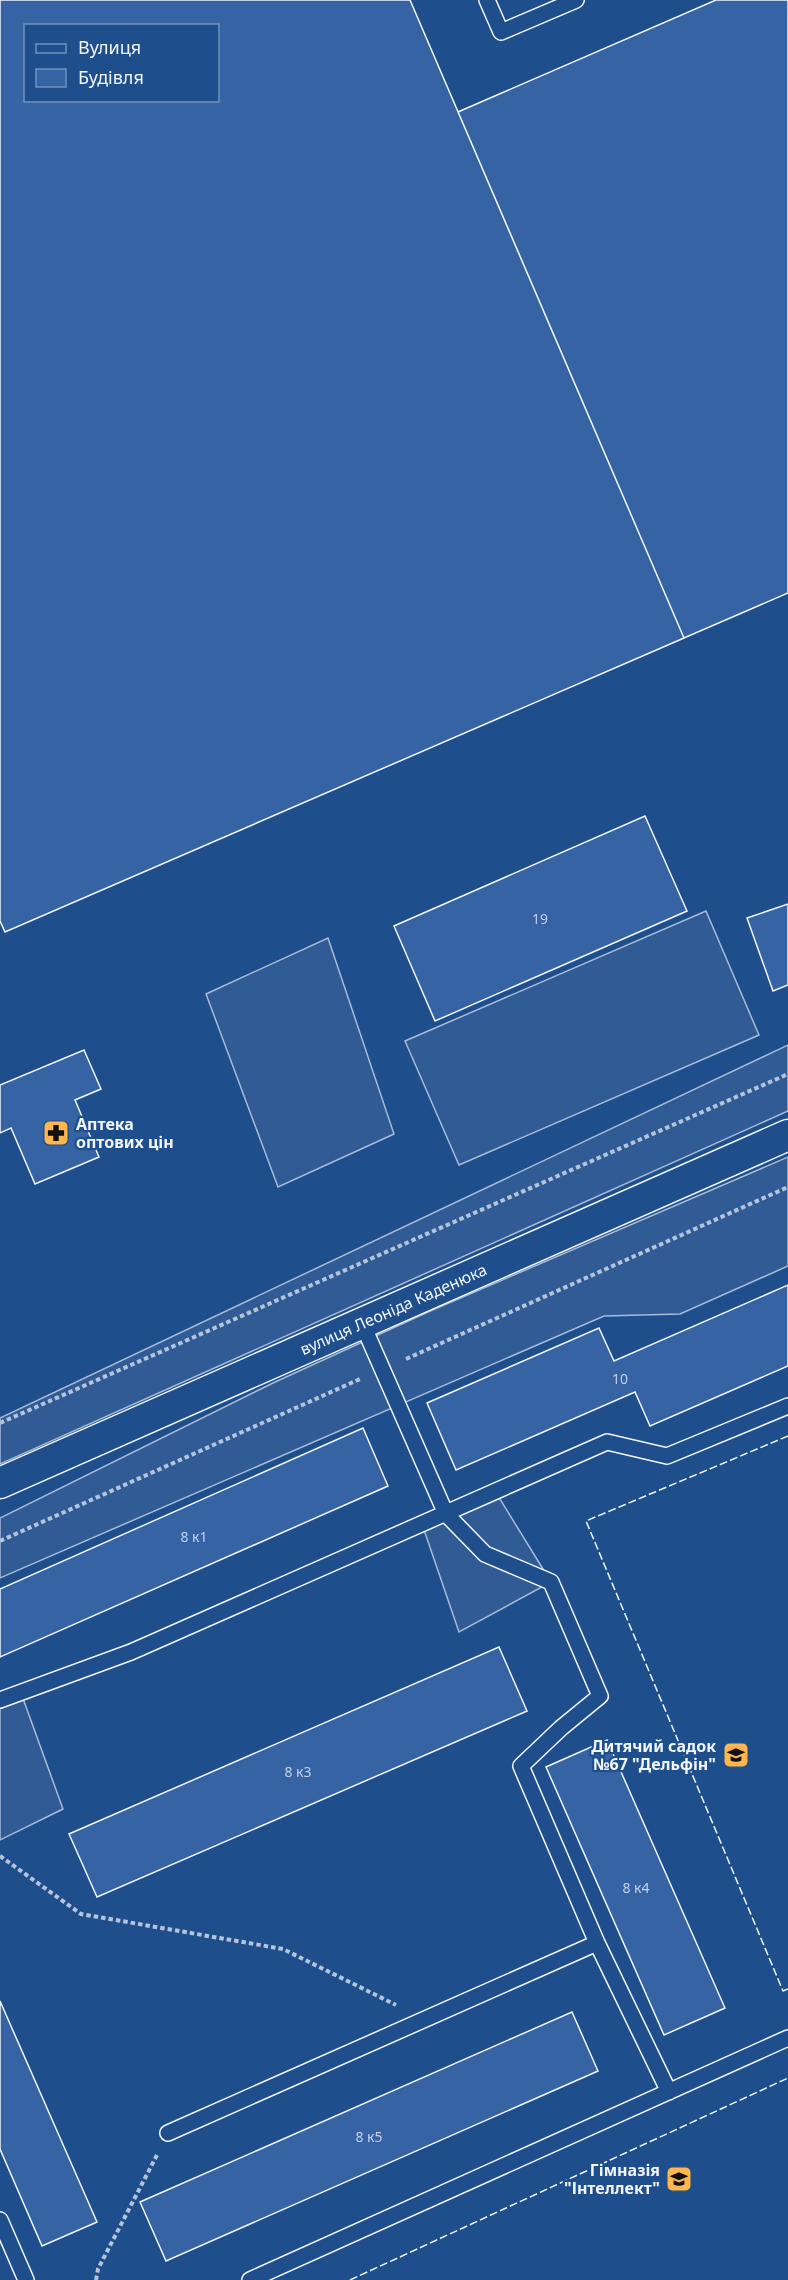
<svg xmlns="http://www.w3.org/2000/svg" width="788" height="2280" font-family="'Noto Sans',sans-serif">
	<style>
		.built { fill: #305b95; stroke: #a8bbd7; stroke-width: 1.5 }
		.building { fill: #3563a3; stroke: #f2f6ff; stroke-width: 1.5; fill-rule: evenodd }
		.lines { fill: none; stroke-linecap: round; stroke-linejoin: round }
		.service-casing { stroke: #f2f6ff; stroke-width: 18 }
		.minor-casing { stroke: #f2f6ff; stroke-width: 33 }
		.path { stroke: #b3c4dc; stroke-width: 4; stroke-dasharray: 4.5 3; stroke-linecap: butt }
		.service { stroke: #1f4e8c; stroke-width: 15 }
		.minor { stroke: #1f4e8c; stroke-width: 30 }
		.fence { stroke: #f2f6ff; stroke-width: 1.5; stroke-dasharray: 8 3; stroke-linecap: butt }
		.labels { text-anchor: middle; stroke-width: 4.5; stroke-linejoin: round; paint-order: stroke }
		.number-label { font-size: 14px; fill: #c3d1e8 }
		.poi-label { font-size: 16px; font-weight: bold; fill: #f2f6ff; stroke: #1f4e8c; text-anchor: end }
		.street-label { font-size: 16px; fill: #f2f6ff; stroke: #1f4e8c }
	</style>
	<rect width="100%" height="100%" fill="#1f4e8c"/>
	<path class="built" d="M 706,911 L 759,1035 L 459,1165 L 405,1041 Z
		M 328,938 L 394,1134 L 278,1187 L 206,994 Z
		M 788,1045 L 788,1111 L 0,1464 L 0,1418 Z
		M 788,1157 L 788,1266 L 680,1314 L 604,1316 L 0,1578 L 0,1518 L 273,1383 L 428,1312 Z
		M 495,1491 L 551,1582 L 459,1632 L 422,1524 Z
		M 21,1693 L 63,1809 L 0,1840 L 0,1700 Z"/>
	<path class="building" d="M 0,0 L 410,0 L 684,638 L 5,932 L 0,921 ZM 26,26 L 218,26 L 218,100 L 26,100 Z
		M 716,0 L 788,0 L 788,593 L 684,638 L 458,112 Z
		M 645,816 L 687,911 L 435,1021 L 394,926 Z
		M 788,904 L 788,985 L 773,991 L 747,918 Z
		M 84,1050 L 101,1089 L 75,1100 L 99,1157 L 35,1184 L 11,1128 L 0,1133 L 0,1085 Z
		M 788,1285 L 788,1366 L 650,1426 L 635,1392 L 456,1470 L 427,1403 L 599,1328 L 614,1361 Z
		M 363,1428 L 388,1486 L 0,1657 L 0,1589 Z
		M 499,1647 L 527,1711 L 97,1897 L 69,1834 Z
		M 607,1740 L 725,2008 L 664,2035 L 546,1767 Z
		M 0,2001 L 97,2222 L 42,2246 L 0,2149 Z
		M 572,2012 L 598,2071 L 166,2261 L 140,2202 Z"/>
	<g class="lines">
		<g class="service-casing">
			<path id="service" d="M 487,0 L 501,32 L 576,0
				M 362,1323 L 446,1514 L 485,1554 L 551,1582 L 600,1696 L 561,1728 L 521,1766 L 597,1943 L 669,2092
				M 0,1700 L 131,1652 L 607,1442 L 667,1456 L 788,1406
				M 168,2133 L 597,1943
				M 0,2220 L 26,2280
				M 250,2280 L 788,2038"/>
		</g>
		<g class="minor-casing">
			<g id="minor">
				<path id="s1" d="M 0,1483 L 788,1135"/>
			</g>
		</g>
		<path class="path" d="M 406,1359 L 788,1187
			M 0,1423 L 788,1074
			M 0,1541 L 360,1379
			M 0,1856 L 81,1914 L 283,1949 L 396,2005
			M 96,2280 L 98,2269 L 157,2155"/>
		<use href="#service" class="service"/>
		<use href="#minor" class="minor"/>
		<path class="fence" d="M 788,1436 L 586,1521 L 783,1991 L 788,1989
			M 350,2280 L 788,2078"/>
	</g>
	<defs>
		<g id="pharmacy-square" transform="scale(1.35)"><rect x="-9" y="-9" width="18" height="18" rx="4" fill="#ffb74d" stroke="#1f4e8c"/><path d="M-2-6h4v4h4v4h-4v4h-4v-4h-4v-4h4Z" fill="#111"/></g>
		<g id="school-square" transform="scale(1.35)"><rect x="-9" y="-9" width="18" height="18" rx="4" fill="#ffb74d" stroke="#1f4e8c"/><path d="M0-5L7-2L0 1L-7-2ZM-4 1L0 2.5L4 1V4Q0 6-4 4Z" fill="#111"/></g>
	</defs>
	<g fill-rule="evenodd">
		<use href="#pharmacy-square" x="56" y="1133"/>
		<use href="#school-square" x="736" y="1755"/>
		<use href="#school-square" x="679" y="2179"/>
	</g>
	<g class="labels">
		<g class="number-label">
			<text x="540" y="924">19</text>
			<text x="620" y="1384">10</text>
			<text x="194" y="1542">8 к1</text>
			<text x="298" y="1777">8 к3</text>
			<text x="636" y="1893">8 к4</text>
			<text x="369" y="2142">8 к5</text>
		</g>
		<g class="poi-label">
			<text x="76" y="1130" text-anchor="start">Аптека<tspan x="76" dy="18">оптових цін</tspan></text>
			<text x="716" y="1752">Дитячий садок<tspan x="716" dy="18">№67 "Дельфін"</tspan></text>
			<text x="660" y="2176">Гімназія<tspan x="660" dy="18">"Інтеллект"</tspan></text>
		</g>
		<g class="street-label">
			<text dy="6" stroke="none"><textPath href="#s1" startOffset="430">вулиця Леоніда Каденюка</textPath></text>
		</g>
	</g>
	<rect x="24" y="24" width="195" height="78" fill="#1f4e8c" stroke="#7391ba" stroke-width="1.5"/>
	<rect x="36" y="44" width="30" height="9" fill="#1f4e8c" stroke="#7391ba" stroke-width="1.5"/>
	<text x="78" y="54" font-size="18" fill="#f2f6ff">Вулиця</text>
	<rect x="36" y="69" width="30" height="18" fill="#3563a3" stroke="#7391ba" stroke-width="1.5"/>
	<text x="78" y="84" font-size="18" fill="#f2f6ff">Будівля</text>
</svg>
